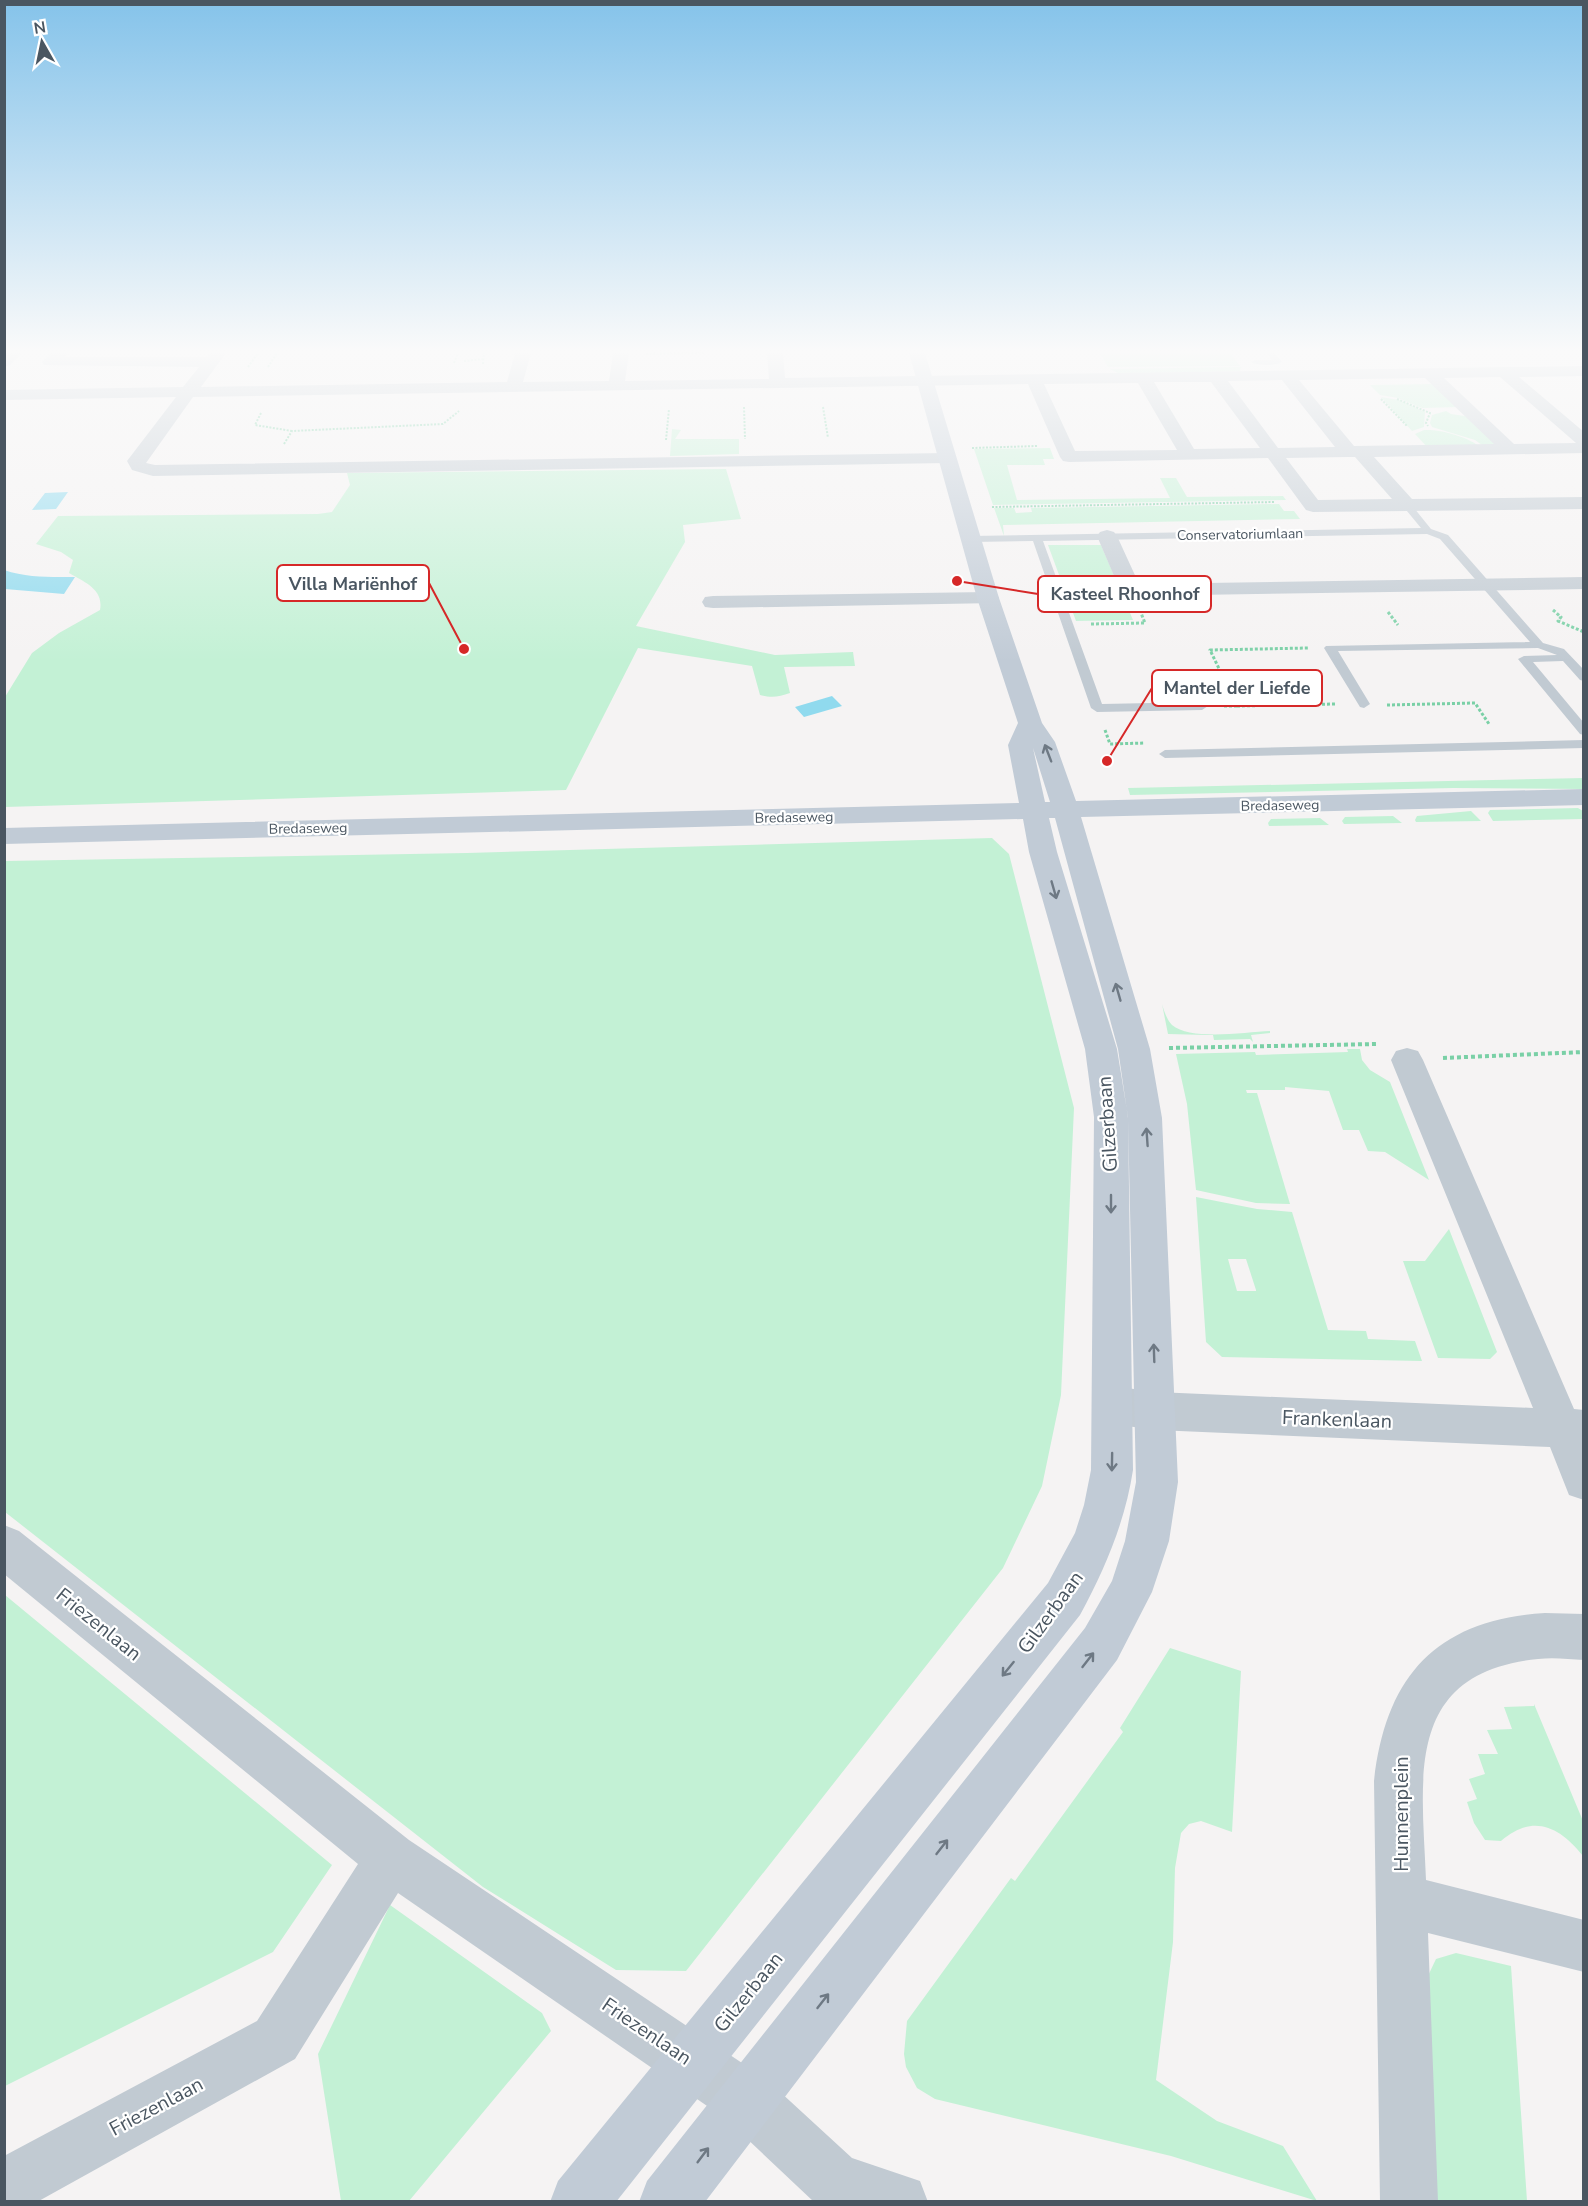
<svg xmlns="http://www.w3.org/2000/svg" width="1588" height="2206" font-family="'Nunito Sans',sans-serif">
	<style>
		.green { fill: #c3f1d5; fill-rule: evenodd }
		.water { fill: #90daee }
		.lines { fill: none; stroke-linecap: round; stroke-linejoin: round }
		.path-far2 { stroke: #7ad0a6; stroke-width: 2; stroke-dasharray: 2 1.5; stroke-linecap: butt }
		.path-far1 { stroke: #7ad0a6; stroke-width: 3; stroke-dasharray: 3 2; stroke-linecap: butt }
		.path { stroke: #7ad0a6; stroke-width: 4; stroke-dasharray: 4 3; stroke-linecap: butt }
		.lane { fill: #c1cad2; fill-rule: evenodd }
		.street { fill: #c1cad2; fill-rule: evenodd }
		.secondary { fill: #c1cbd6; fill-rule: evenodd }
		.oneway { stroke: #6e7984 }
		.labels { text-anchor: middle; stroke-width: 4.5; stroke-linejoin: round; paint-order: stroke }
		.far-street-label { font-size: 14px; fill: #4a5661; stroke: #fff }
		.near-street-label { font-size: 20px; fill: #4a5661; stroke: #fff }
		.leader { fill: none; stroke: #d62828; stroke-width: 2 }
		.callout-dot { fill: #d62828; stroke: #fff; stroke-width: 2 }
		.callout { fill: #fff; stroke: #d62828; stroke-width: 2 }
		.callout-label { font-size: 18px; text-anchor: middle; font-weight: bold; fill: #4a5661 }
	</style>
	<rect width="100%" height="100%" fill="#f5f3f3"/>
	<path class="green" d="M 1100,353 L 1230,353 L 1240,366 L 1108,367 Z
		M 1241,367 L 1240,371 L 1120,374 L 1110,369 Z
		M 1436,384 L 1460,407 L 1422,408 L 1398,398 L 1380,395 L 1370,385 Z
		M 1381,397 L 1399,400 L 1425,412 L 1424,427 L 1412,431 Z
		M 1446,411 L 1451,414 L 1471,417 L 1501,448 L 1486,448 L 1475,440 L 1432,427 L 1430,423 L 1432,415 Z
		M 672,429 L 681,430 L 675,439 L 739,439 L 739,454 L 670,456 Z
		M 1424,430 C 1440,429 1470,437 1481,448 L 1429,449 L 1415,434 Z
		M 1050,448 L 1054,459 L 1043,459 L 1045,465 L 1007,465 L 1017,500 L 1170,498 L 1160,478 L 1176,478 L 1187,497 L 1283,496 L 1286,500 L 993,505 L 974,449 Z
		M 726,469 L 741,519 L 683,525 L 685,542 L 636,626 L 775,655 L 853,652 L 855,666 L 784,667 L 790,693 C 779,697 771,698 760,695 L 752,666 L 638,648 L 566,790 L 5,807 L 5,697 L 32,653 L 59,633 L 100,610 C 104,589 84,582 69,573 L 73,560 L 61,552 L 36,544 L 58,516 L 318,514 L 332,512 L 350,485 L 347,473 Z
		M 1279,504 L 1284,511 L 1294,511 L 1300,519 L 1003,525 L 1004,536 L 994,508 L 1014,508 L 1016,513 L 1032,512 L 1031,508 Z
		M 1048,545 L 1101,545 L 1133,620 L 1076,621 Z
		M 1584,778 L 1583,789 L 1453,788 L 1130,795 L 1128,788 Z
		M 1578,808 L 1583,811 L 1583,819 L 1493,821 L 1488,813 L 1490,810 Z
		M 1471,811 L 1481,821 L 1416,822 L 1415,820 L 1417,816 Z
		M 1393,816 L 1402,823 L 1344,824 L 1342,821 L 1345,817 Z
		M 1320,818 L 1329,825 L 1269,826 L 1268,823 L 1271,819 Z
		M 992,838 L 1009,854 L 1074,1108 L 1061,1395 L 1042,1486 L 1003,1568 L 686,1971 L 616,1970 L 483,1887 L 5,1512 L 5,861 L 467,853 Z
		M 1162,1004 C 1164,1011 1167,1020 1172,1025 C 1191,1041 1245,1032 1270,1031 L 1270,1033 L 1251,1035 L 1253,1042 L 1250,1039 L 1214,1040 L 1213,1035 L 1207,1035 L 1168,1034 Z
		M 1347,1049 L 1360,1049 L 1362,1060 L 1370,1070 L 1390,1082 L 1429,1180 L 1385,1152 L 1368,1151 L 1359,1130 L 1343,1130 L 1329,1091 L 1285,1087 L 1285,1090 L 1246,1090 L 1247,1093 L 1257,1093 L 1290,1204 L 1256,1203 L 1196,1190 L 1187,1104 L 1176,1054 L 1255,1052 L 1256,1055 L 1348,1052 Z
		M 1196,1197 L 1257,1209 L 1292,1212 L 1328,1330 L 1366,1331 L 1368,1339 L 1415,1341 L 1422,1361 L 1222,1357 L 1206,1342 ZM 1246,1259 L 1256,1290 L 1256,1291 L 1237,1291 L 1228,1259 Z
		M 1449,1229 L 1497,1352 L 1490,1359 L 1438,1358 L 1403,1261 L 1425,1261 Z
		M 5,1595 L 332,1865 L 273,1952 L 5,2086 Z
		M 1170,1648 L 1241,1671 L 1232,1832 L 1201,1821 L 1189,1824 L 1181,1833 L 1175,1868 L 1173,1942 L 1156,2080 L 1217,2121 L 1283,2146 L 1317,2201 L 1171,2156 L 935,2099 L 917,2088 L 906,2067 L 904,2054 L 907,2021 L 1011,1878 L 1015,1881 L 1123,1732 L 1120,1728 Z
		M 1534,1704 L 1583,1821 L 1583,1856 C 1560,1827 1533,1813 1501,1841 L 1485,1840 L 1474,1823 L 1467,1802 L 1477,1799 L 1469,1779 L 1485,1774 L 1478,1754 L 1498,1754 L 1487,1730 L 1512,1729 L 1504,1707 L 1534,1706 Z
		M 390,1905 L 542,2013 L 551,2031 L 409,2201 L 341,2201 L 318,2054 Z
		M 1456,1953 L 1511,1966 L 1527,2201 L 1433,2201 L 1426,1980 L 1436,1959 Z"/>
	<path class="water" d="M 68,492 L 56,509 L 32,510 L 45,493 Z
		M 4,570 C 28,578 50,577 75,577 L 64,594 L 5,589 Z
		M 832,696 L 842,706 L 804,717 L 795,707 Z"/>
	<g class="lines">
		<path class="path-far2" d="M 646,354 L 704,353
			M 464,361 L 484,359
			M 454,363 L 458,353
			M 483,364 L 484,353
			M 248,367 L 258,353
			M 268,367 L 277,353
			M 1381,399 L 1407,426
			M 1397,399 L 1430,413 L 1426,423 L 1428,426
			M 744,407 L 745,439
			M 823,407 L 828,438
			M 261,413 L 255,425 L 292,431
			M 666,440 L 669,409
			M 284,444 L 292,431 L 443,424 L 459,411
			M 972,448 L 1037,446
			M 992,507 L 1275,502"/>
		<path class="path-far1" d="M 1553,610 L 1561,617 L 1558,621 L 1584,632
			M 1388,612 L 1398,625
			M 1091,624 L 1145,623 L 1141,613
			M 1387,705 L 1475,703 L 1489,724
			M 1224,706 L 1237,706 L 1210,650 L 1308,648
			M 1237,706 L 1335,704
			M 1105,730 L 1110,744 L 1145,743"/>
		<path class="path" d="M 1169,1048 L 1377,1044
			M 1443,1058 L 1584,1052"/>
		<path class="lane" d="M 1267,353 L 1275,353 L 1282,362 C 1275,366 1258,366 1251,362 L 1255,360 L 1272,360 Z
			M 1404,503 L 1410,503 L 1431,529 L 1448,535 L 1543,643 L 1564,649 L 1584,670 L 1584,681 L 1580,680 L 1563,661 L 1533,662 L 1584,723 L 1584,735 L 1580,734 L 1518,659 L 1524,656 L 1557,655 L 1538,648 L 1338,651 L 1370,704 L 1364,708 L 1360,707 L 1324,648 L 1326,646 L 1530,642 L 1440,539 L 1427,534 L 1043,541 L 1102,704 L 1202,702 L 1208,706 L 1202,710 L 1097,712 L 1091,708 L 1033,541 L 971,542 L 966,539 L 971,536 L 1421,528 L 1402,505 Z
			M 1584,740 L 1584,748 L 1165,758 L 1159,754 L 1165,750 Z"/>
		<path class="street" d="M 4,353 L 22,353 L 10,365 L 4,367 Z
			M 51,353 L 68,353 L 64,357 L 207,357 L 210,353 L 226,353 L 201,387 L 507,382 L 515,353 L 531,353 L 523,382 L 609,381 L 613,353 L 629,353 L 625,381 L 769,379 L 767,353 L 783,353 L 785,378 L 1584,366 L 1584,376 L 1519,377 L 1584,432 L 1584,453 L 1374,457 L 1412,499 L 1584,497 L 1584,509 L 1313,512 L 1306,510 L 1268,458 L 1069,462 L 1063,461 L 1060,457 L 1028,384 L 193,397 L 146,463 L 155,465 L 947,453 L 953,454 L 956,458 L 953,462 L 947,463 L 153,476 L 132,470 L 127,461 L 176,397 L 4,400 L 4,390 L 183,387 L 199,367 L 44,365 L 42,362 ZM 1500,377 L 1576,443 L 1514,444 L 1444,378 ZM 1425,378 L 1494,444 L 1354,446 L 1299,380 ZM 1282,380 L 1335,447 L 1278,448 L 1228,381 ZM 1154,382 L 1211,382 L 1260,448 L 1194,449 ZM 1138,383 L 1177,450 L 1075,451 L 1044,384 ZM 1348,457 L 1355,457 L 1392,499 L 1318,500 L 1286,458 Z
			M 1107,530 L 1114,532 L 1117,536 L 1139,584 L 1584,577 L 1584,589 L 1131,596 L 1124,594 L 1120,590 L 1097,536 L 1100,532 Z
			M 988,592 L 996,593 L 999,598 L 996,603 L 713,608 L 705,607 L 702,602 L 705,597 L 713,596 Z
			M 1407,1048 L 1418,1051 L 1423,1060 L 1574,1409 L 1584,1410 L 1584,1500 L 1569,1495 L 1550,1447 L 1156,1430 L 1112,1424 L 1098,1418 L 1092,1405 L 1098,1392 L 1112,1386 L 1156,1392 L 1533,1408 L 1391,1060 L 1396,1051 Z
			M 4,1525 L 19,1531 L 409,1840 L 766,2079 L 852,2158 L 920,2181 L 928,2202 L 814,2202 L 726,2119 L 398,1893 L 295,2059 L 37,2202 L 4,2202 L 4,2156 L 257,2021 L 358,1864 L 4,1574 Z
			M 1545,1613 L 1584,1614 L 1584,1660 C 1568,1659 1553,1657 1538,1659 C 1403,1673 1422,1778 1426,1880 L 1584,1920 L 1584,1972 L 1428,1933 L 1438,2202 L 1380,2202 L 1374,1781 C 1386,1676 1436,1620 1545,1613 Z"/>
		<path class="secondary" d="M 909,353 L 925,353 L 999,598 L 1042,723 L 1055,742 L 1076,801 L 1584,789 L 1584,805 L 1081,817 L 1150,1049 L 1162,1118 L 1178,1482 L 1169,1541 L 1152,1592 L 1117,1660 L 705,2202 L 639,2202 L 647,2181 L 1085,1628 L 1112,1581 L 1125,1541 L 1136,1482 L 1128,1118 L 1118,1049 L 1055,818 L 1049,818 L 1057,852 L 1117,1049 L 1128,1117 L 1133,1470 C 1125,1522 1105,1569 1080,1615 L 616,2202 L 550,2202 L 558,2181 L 1048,1583 L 1075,1533 L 1084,1505 L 1091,1470 L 1094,1117 L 1085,1049 L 1029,852 L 1023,819 L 4,844 L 4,828 L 1019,803 L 1008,745 L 1018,723 L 977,598 ZM 1033,748 L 1050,802 L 1045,802 Z"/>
	</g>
	<defs><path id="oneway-shaft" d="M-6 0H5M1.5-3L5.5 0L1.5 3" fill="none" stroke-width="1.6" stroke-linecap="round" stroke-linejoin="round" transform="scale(1.5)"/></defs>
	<g class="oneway">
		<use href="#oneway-shaft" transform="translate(1048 753) rotate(-111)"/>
		<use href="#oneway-shaft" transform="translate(1054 890) rotate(74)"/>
		<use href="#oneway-shaft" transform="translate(1118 992) rotate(-106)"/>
		<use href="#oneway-shaft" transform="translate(1147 1137) rotate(-94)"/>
		<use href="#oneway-shaft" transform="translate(1111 1204) rotate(90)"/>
		<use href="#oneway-shaft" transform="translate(1154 1353) rotate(-92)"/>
		<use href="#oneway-shaft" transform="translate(1112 1462) rotate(91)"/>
		<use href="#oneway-shaft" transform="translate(1088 1660) rotate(-52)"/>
		<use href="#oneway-shaft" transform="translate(1008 1669) rotate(129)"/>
		<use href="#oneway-shaft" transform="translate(942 1847) rotate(-52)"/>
		<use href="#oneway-shaft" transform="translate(823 2001) rotate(-52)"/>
		<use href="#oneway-shaft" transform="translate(703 2155) rotate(-53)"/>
	</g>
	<linearGradient id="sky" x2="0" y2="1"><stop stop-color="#85c3ea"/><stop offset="0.53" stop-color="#fafafa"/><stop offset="1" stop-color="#fafafa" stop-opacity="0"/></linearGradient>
	<rect width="1588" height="662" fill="url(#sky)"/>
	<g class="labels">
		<g class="far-street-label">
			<text transform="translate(1240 534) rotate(-1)" y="5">Conservatoriumlaan</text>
			<text transform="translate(1280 805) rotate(-1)" y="5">Bredaseweg</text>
			<text transform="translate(794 817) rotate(-1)" y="5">Bredaseweg</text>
			<text transform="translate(308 828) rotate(-1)" y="5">Bredaseweg</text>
		</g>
		<g class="near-street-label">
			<text transform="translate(1107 1124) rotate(-94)" y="7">Gilzerbaan</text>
			<text transform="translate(1337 1419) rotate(2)" y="7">Frankenlaan</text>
			<text transform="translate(1050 1612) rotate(-54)" y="7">Gilzerbaan</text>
			<text transform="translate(99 1624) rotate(39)" y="7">Friezenlaan</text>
			<text transform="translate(1401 1814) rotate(-90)" y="7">Hunnenplein</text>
			<text transform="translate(748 1992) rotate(-51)" y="7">Gilzerbaan</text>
			<text transform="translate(647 2031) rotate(34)" y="7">Friezenlaan</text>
			<text transform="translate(156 2106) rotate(-28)" y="7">Friezenlaan</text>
		</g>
	</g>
	<path class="leader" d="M464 649L429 583M957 581L1038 594M1107 761L1152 688"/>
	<g class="callout-dot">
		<circle cx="464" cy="649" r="6"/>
		<circle cx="957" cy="581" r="6"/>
		<circle cx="1107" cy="761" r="6"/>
	</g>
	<g class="callout">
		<rect x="277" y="565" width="152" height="36" rx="6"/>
		<rect x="1038" y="576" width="173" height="36" rx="6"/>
		<rect x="1152" y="670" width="170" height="36" rx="6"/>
	</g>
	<g class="callout-label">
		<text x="353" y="590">Villa Mariënhof</text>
		<text x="1125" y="600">Kasteel Rhoonhof</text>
		<text x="1237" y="694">Mantel der Liefde</text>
	</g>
	<rect width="1588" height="2206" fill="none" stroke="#4a5661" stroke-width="12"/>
	<g transform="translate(42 42) rotate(351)" stroke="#ffffff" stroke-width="4.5" paint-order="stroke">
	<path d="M0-4.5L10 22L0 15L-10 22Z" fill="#4a5661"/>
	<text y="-9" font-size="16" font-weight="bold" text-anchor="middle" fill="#4a5661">N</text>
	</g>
</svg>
